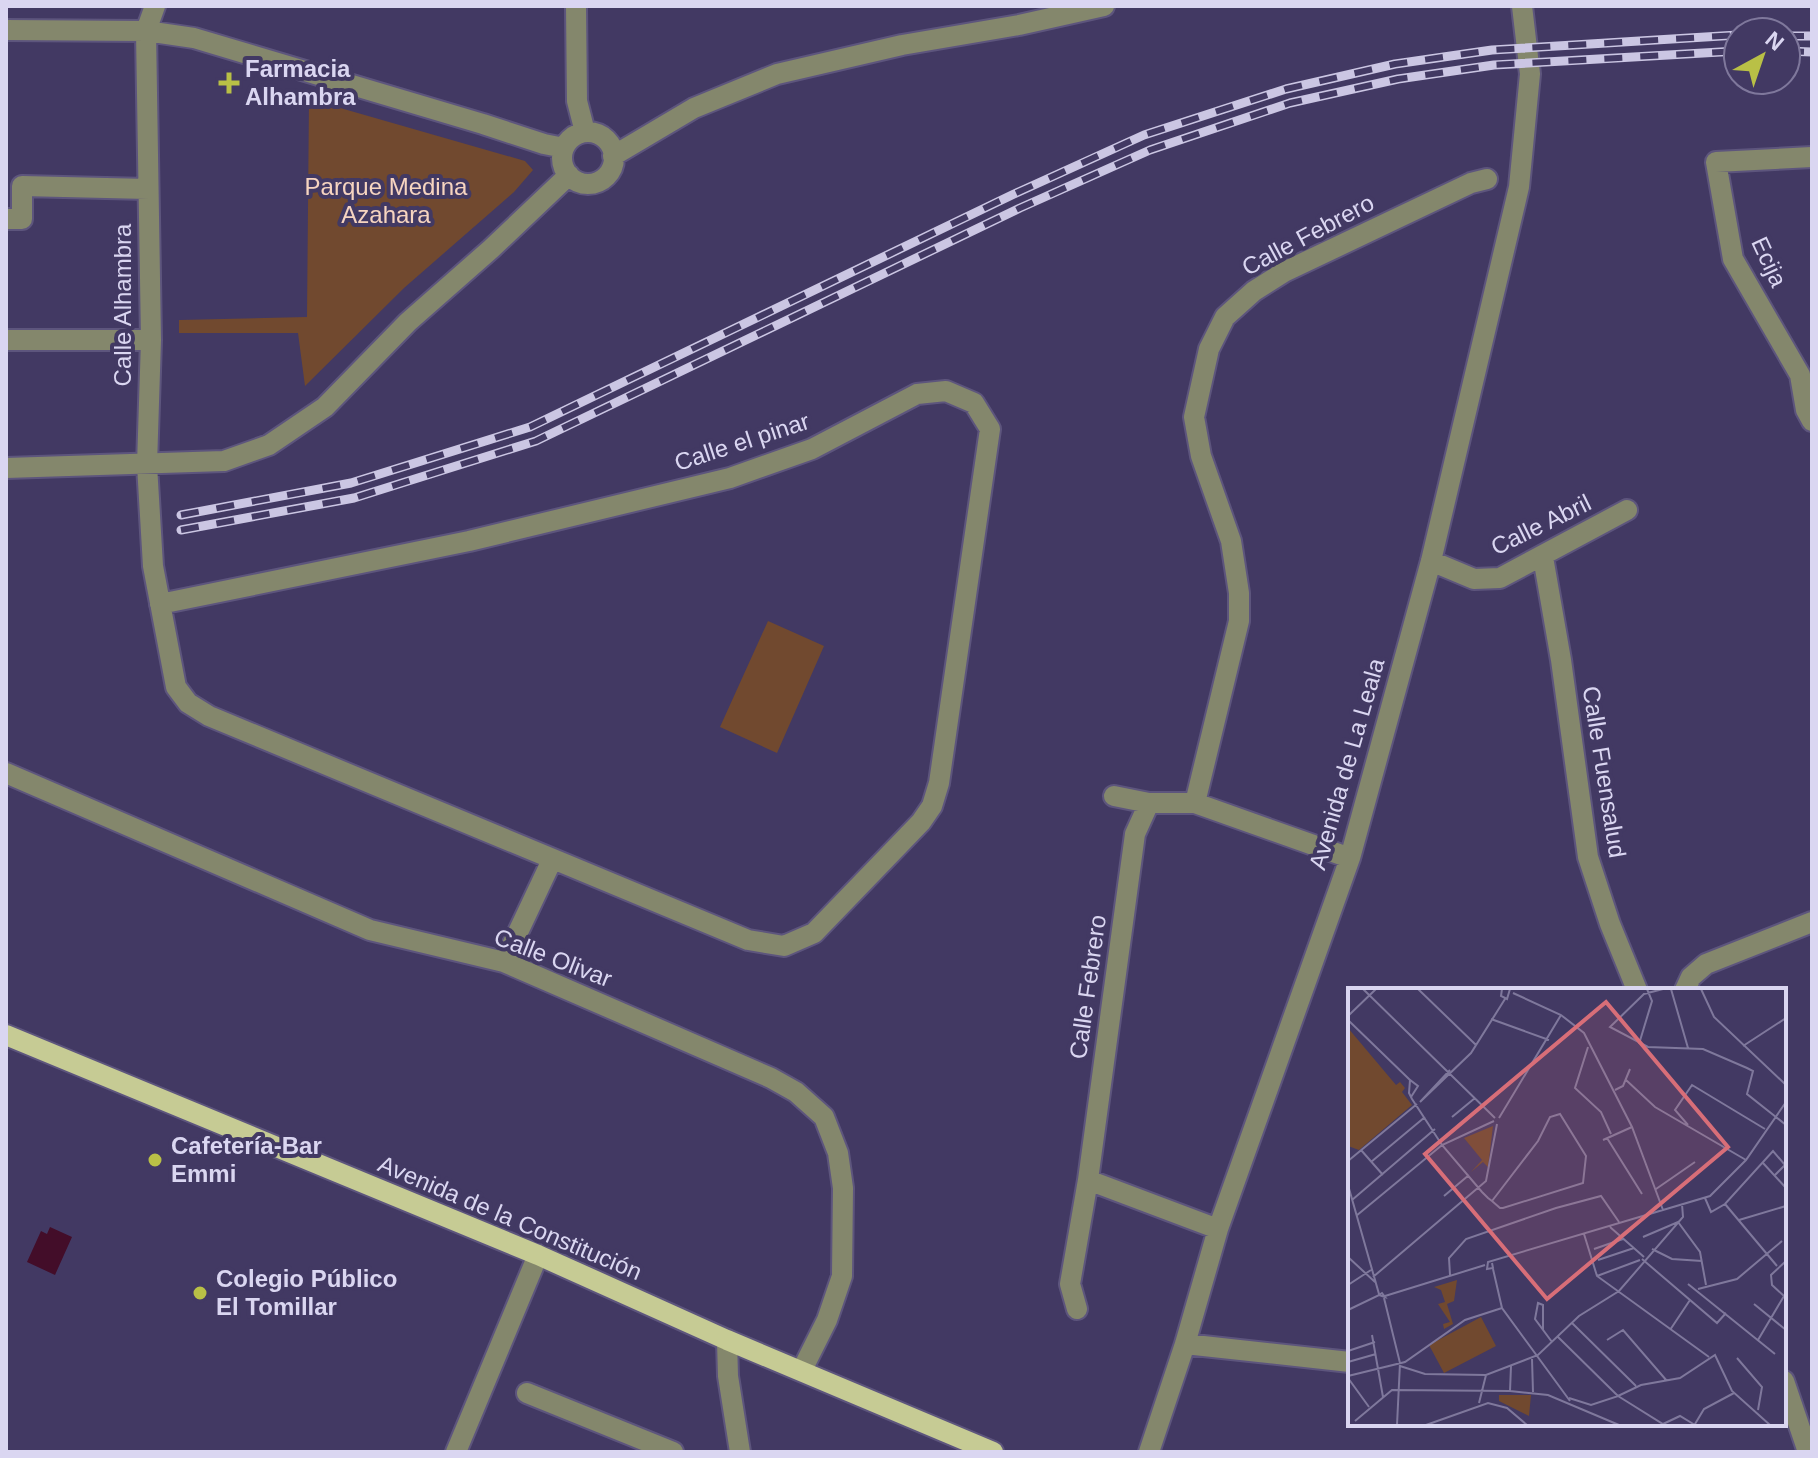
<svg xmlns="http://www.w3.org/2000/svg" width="1818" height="1458" font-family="Arial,sans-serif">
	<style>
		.green { fill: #71492f }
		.water { fill: #430d29 }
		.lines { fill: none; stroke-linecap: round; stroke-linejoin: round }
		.minor-casing { stroke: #5d557d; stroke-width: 24 }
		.major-casing { stroke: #5d557d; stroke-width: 24 }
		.minor { stroke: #84876c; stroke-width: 20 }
		.major { stroke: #c6cb94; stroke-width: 20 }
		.rail-casing { stroke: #cbc6e3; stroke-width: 9 }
		.rail { stroke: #423963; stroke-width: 6; stroke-dasharray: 18; stroke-linecap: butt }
		.poi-dot { fill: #b9c046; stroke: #423963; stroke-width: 3 }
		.labels { text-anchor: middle; stroke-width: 8; stroke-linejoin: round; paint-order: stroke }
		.poi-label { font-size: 24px; font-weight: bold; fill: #dad6f1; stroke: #423963; text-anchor: start }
		.park-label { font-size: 24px; fill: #f6d4c0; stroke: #423963 }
		.street-label { font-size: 24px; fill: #dad6f1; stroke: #423963 }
		.inset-road { fill: none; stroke: #7f789c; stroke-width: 2 }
		.view { fill: #d86e78; fill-opacity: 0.15; stroke: #d86e78; stroke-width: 4 }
		.inset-edge { fill: none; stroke: #dad6f1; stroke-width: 4 }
	</style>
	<rect width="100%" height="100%" fill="#423963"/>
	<path class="green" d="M 309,99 L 525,161 L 533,170 L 514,192 L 404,288 L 305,386 L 298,333 L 179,333 L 179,320 L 307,317 Z
		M 768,621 L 824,646 L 777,753 L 720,727 Z"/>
	<path class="water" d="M 50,1227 L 72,1237 L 55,1275 L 27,1262 L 41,1231 L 47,1234 Z"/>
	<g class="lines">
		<g class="minor-casing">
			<path id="minor" d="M 155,6 L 146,31 L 151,340 L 147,465 L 153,566 L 176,687 L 188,703 L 209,716 L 748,940 L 784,946 L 814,933 L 921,822 L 932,806 L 939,783 L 990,429 L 974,403 L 946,391 L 917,394 L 812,449 L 730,478 L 469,541 L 160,604
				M 576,6 L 577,101 L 585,132
				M 6,30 L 146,31 L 194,38 L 483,124 L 544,144 L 564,148
				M562 158a26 26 0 1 1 52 0a26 26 0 1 1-52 0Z
				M 613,156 L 694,108 L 777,74 L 902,45 L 1019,25 L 1104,6
				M 1812,157 L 1716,162 L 1733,259 L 1800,375 L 1806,410 L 1812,421
				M 6,219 L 22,219 L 22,186 L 148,189
				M 6,340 L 151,340
				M 6,468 L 224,461 L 269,445 L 325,407 L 408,322 L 491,249 L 569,175
				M 1543,557 L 1561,660 L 1588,857 L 1610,924 L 1637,990
				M 1431,561 L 1474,579 L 1500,578 L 1627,510
				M 6,773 L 370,930 L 504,962 L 771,1078 L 796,1092 L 824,1117 L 838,1153 L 843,1188 L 842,1276 L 827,1320 L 802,1370
				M 1114,796 L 1149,803 L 1195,803 L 1350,858
				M 1195,803 L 1239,621 L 1239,593 L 1231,541 L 1201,456 L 1194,417 L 1209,349 L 1225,317 L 1254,291 L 1284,272 L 1471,183 L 1487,179
				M 504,962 L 552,860
				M 1685,990 L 1691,977 L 1706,964 L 1812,922
				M 1088,1180 L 1218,1229
				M 1077,1309 L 1070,1284 L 1088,1180 L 1135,834 L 1149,803
				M 727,1340 L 728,1376 L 740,1452
				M 1185,1344 L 1350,1362
				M 1784,1381 L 1808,1452
				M 527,1393 L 673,1452
				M 456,1452 L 538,1255
				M 1149,1452 L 1185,1344 L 1218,1229 L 1350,858 L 1431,561 L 1519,187 L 1530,74 L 1522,6"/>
		</g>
		<g class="major-casing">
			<path id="major" d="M 6,1035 L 538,1255 L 727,1340 L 993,1452"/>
		</g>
		<use href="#minor" class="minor"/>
		<use href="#major" class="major"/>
		<g class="rail-casing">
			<path id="rail" d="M 1786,36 L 1812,36
				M 1786,51 L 1812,52
				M 181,515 L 351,483 L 530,427 L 1014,194 L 1144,135 L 1286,89 L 1395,64 L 1492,50 L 1738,35
				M 181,530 L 354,498 L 536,441 L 1020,208 L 1150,150 L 1290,103 L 1398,79 L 1494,65 L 1738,51"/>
		</g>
		<use href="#rail" class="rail"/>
	</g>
	<g class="poi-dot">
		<path d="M225 71h8v8h8v8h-8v8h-8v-8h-8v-8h8z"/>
		<circle cx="155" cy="1160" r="8"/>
		<circle cx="200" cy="1293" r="8"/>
	</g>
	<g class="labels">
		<g class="poi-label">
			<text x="245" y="77">Farmacia<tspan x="245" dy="28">Alhambra</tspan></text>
			<text x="171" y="1154">Cafetería-Bar<tspan x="171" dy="28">Emmi</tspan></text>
			<text x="216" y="1287">Colegio Público<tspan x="216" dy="28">El Tomillar</tspan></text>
		</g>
		<g class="park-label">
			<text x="386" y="195">Parque Medina<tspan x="386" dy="28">Azahara</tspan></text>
		</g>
		<g class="street-label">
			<text transform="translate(1308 235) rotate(-28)" y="8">Calle Febrero</text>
			<text transform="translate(1769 262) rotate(65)" y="8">Ecija</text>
			<text transform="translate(123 305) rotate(-90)" y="8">Calle Alhambra</text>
			<text transform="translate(742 442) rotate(-18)" y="8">Calle el pinar</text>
			<text transform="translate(1541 525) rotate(-26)" y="8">Calle Abril</text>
			<text transform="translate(1347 764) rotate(-74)" y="8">Avenida de La Leala</text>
			<text transform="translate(1604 772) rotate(81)" y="8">Calle Fuensalud</text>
			<text transform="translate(553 958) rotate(21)" y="8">Calle Olivar</text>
			<text transform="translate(1088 987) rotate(-82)" y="8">Calle Febrero</text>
			<text transform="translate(510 1218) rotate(23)" y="8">Avenida de la Constitución</text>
		</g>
	</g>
	<g transform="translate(1348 988)">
		<rect width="438" height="438" fill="#423963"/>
		<path d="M 0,40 L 48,97 L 52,94 L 57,100 L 54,104 L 64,117 L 11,162 L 0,158 ZM 145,138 L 140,179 L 135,174 L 123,184 L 134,172 L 116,150 ZM 109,292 L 106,313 L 99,316 L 105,336 L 96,341 L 95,336 L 102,334 L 90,316 L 97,314 L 93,302 L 86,299 ZM 133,329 L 148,358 L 96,385 L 81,357 ZM 151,407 L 183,407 L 181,428 L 151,413 Z" fill="#71492f"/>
		<path class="inset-road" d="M 15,1 L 147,130M 70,1 L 128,57M 154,1 L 153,8 L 159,11 L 162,1M 315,1 L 296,6 L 262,39 L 300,59 L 355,61 L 399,80 L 405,83 L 399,106 L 438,137M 323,1 L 340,60M 353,1 L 366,29 L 438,97M 165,5 L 213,27 L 236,45 L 284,139 L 315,222M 0,28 L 28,1M 143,31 L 201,52M 0,32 L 62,92M 291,56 L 304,13 L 299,1M 395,58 L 438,30M 240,59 L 227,100 L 253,124 L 263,146M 102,82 L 72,114 L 123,65 L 157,11M 278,92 L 307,119 L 398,172M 267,102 L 275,98 L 282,81M 63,109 L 70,98 L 62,92 L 61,105 L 64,111 L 94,157 L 134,204 L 140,210 L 144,213 L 152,220 L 155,220 L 235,195 L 238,168 L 212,126 L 202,129 L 190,153 L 144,213M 104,129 L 127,110M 151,130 L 213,27M 340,137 L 327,122 L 344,97 L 417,141M 259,150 L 294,206M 255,152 L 284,139M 13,162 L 35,187M 0,173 L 69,116M 23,174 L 77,129M 415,175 L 438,200M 0,197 L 31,306M 308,201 L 347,174M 96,208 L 121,187M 357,210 L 363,224 L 377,216 L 425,163 L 437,177 L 427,187M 4,212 L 87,141M 377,216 L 429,278M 8,228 L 94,157 L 146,133M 391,232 L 438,218M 262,239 L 296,269M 236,246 L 249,288 L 361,369M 295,249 L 330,234 L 352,264 L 358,297M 246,261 L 275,251M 304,261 L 324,271 L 354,273M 0,269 L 27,294M 294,271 L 369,335 L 378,325M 250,272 L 286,260M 144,275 L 145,280 L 139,281 L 140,274 L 362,208 L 398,172 L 438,114M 145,281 L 154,320 L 222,413M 102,287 L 101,270 L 118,251 L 208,220 L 253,208 L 271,234M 249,288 L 292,272M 25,289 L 138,193 L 149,136M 340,296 L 427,366M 0,297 L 23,282M 350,301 L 389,291 L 434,253M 37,308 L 137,277M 436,308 L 424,297 L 423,287 L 438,273M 36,310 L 52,375 L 49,437M 406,316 L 438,342M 0,322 L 31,307 L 37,309 L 34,305 L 31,307M 224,335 L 288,398M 195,342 L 195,317 L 190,315 L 187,331 L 204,354M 322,342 L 342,312M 24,347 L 35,409M 210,349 L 270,408 L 293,397 L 332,390 L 367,367 L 384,403 L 422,437M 259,352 L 275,342 L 319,393M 410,352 L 436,308M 0,363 L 27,354M 389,370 L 414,399 L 410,422M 184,371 L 185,404M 0,374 L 28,366M 52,378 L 77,386 L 138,387 L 190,367 L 231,328 L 271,303 L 335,229 L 334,216M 0,388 L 57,374 L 117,332 L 154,320M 0,390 L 21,419M 162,403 L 163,378M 221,410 L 243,417 L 270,408 L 315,436 L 332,428 L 347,437M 131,415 L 138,387M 7,433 L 44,402 L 162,403 L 200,407 L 271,437M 347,436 L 356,421 L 386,405M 78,437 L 140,415 L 159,420 L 179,437"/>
		<path class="view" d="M 258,14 L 380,159 L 199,311 L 77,166 Z"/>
		<rect width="438" height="438" class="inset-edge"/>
	</g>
	<rect width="1818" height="1458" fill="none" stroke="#dad6f1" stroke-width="16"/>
	<g transform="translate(1762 56) rotate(40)"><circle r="38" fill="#423963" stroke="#7f789c" stroke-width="2"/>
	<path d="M0-6L14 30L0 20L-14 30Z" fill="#b9c046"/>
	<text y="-12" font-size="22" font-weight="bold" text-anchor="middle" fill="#dad6f1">N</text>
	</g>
</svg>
